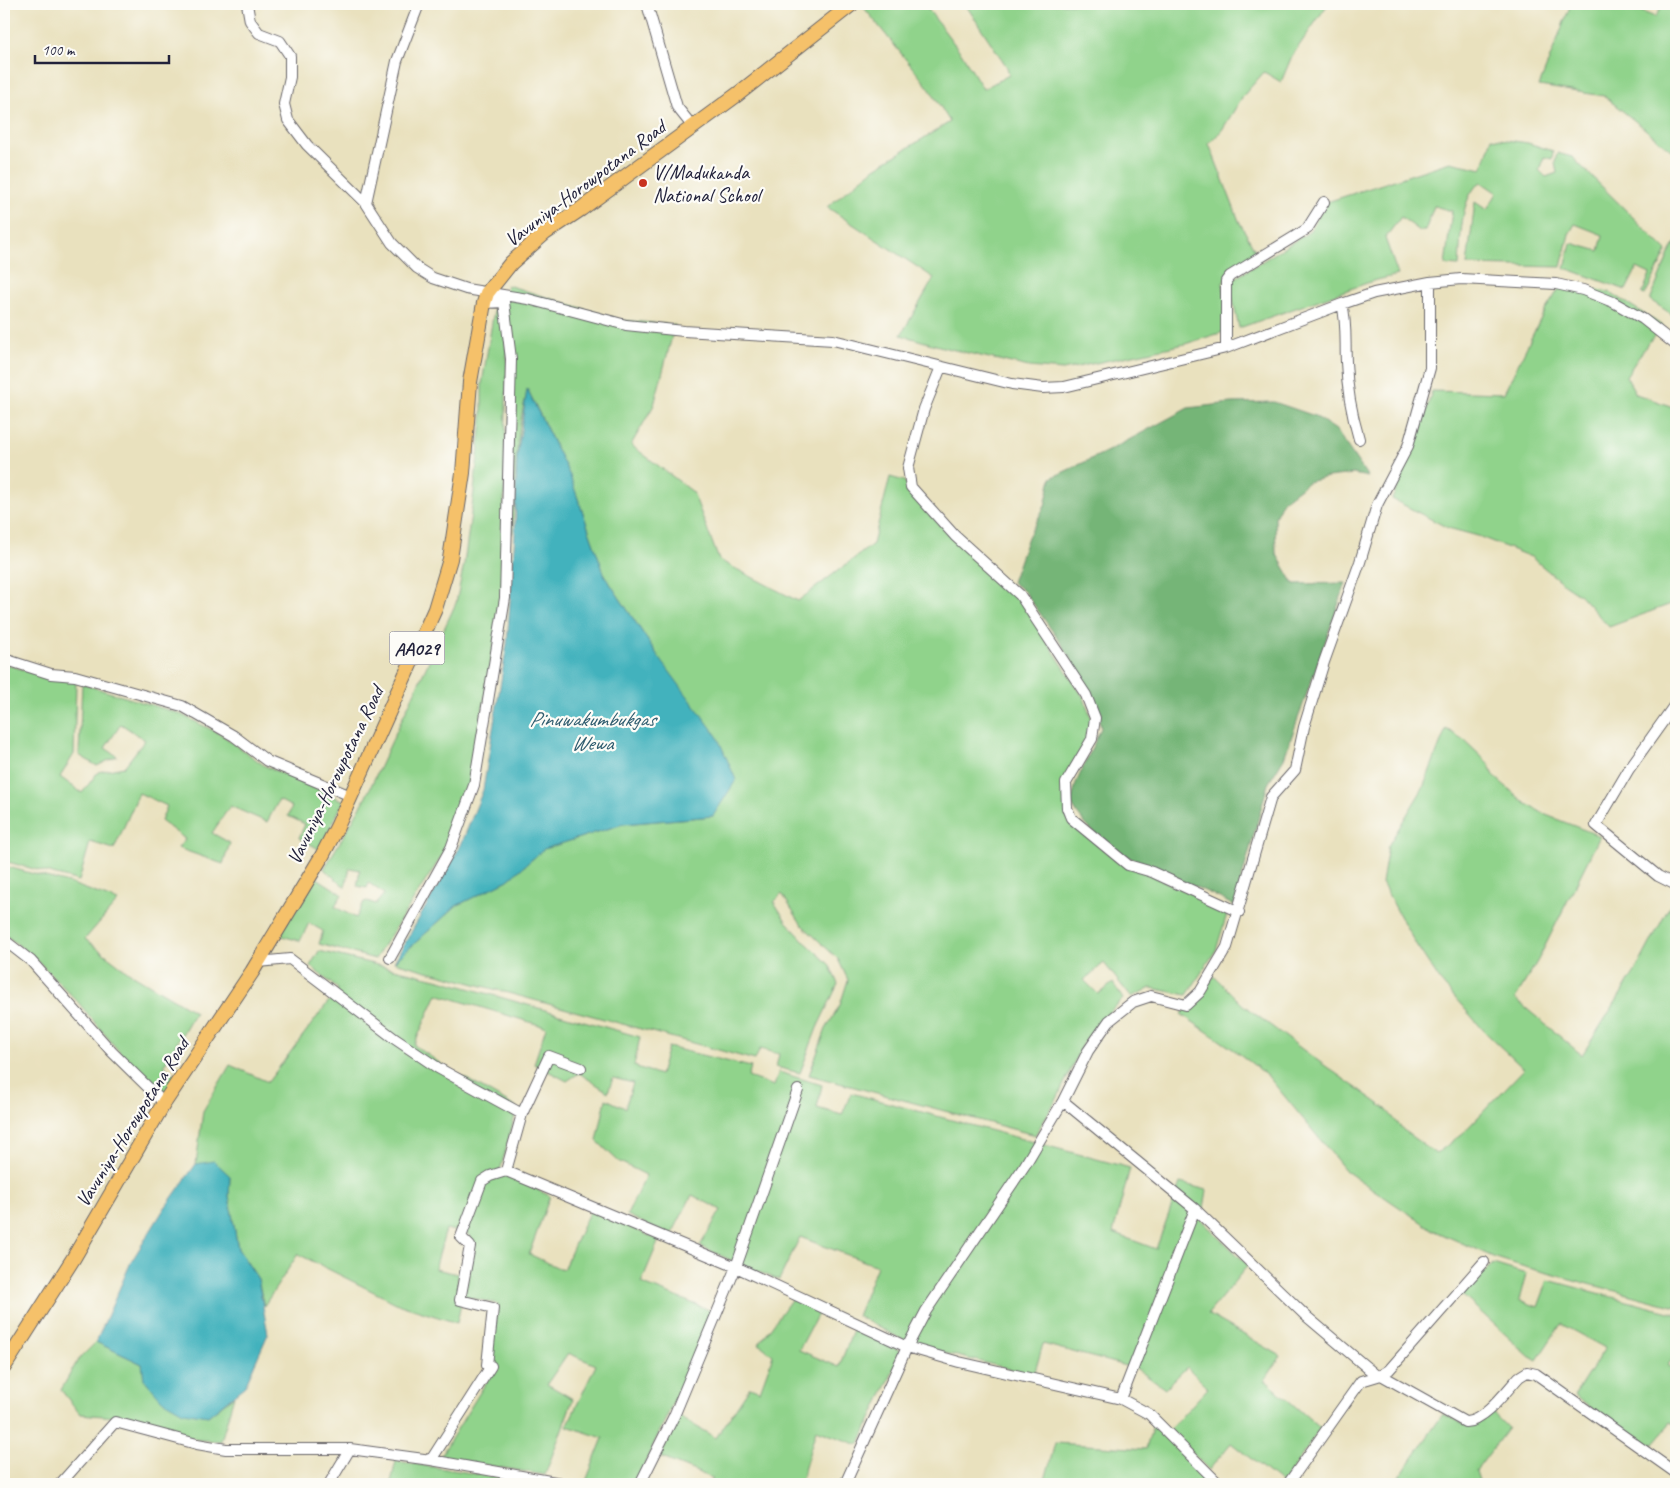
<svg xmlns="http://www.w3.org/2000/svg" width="1680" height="1488" font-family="Caveat,sans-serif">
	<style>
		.green { fill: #90d38b; stroke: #597a63 }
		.forest { fill: #74b577; stroke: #4b6c59 }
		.water { fill: #43b2bd; stroke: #326a7c }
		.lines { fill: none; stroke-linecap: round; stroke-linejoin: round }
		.minor-casing { stroke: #686569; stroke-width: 12 }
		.highway-casing { stroke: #686569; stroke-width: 16 }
		.minor { stroke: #fff; stroke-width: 10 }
		.highway { stroke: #f5c16b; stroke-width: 14 }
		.poi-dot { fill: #c8321e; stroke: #fdfcf7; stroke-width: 2 }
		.labels { text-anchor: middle; stroke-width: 4.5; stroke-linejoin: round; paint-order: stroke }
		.shield { fill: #fdfcf7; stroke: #646373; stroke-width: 1 }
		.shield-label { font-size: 19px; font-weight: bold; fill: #22223b }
		.poi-label { font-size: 20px; fill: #22223b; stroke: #fdfcf7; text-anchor: start }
		.street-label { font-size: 20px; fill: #22223b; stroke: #fdfcf7 }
		.water-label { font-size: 21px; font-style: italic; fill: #2f5c6f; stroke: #fdfcf7 }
	</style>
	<rect width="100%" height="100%" fill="#fdfcf7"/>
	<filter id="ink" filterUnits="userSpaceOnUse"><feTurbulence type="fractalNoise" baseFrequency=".02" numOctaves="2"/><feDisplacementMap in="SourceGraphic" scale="10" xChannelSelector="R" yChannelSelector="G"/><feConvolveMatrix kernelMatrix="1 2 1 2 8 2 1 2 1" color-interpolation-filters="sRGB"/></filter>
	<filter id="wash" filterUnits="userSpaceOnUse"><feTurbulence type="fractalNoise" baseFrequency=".0096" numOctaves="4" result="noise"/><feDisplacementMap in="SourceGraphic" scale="20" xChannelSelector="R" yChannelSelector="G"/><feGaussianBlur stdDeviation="1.12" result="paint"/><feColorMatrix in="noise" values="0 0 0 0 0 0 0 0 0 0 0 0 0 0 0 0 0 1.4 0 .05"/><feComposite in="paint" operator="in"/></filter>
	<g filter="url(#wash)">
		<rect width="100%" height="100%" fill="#e9e1be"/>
		<path class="green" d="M 861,4 L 924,4 L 962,54 L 983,89 L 1009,75 L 1007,67 L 965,4 L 1328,4 L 1292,56 L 1281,82 L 1264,72 L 1243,96 L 1222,130 L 1209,144 L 1239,221 L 1257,254 L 1232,268 L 1223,283 L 1230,330 L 1185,344 L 1063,370 L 1029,367 L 946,348 L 901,335 L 934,278 L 827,207 L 875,168 L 950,122 L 929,88 Z
			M 1571,4 L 1623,4 L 1655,17 L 1664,4 L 1676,4 L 1676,154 L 1604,96 L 1539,86 Z
			M 1492,138 L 1528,143 L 1553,151 L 1552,159 L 1544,157 L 1539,170 L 1546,177 L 1557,173 L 1555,163 L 1557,153 L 1572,157 L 1667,251 L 1645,295 L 1642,294 L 1650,274 L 1637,268 L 1626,290 L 1565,268 L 1571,243 L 1599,251 L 1603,235 L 1575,224 L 1569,234 L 1561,267 L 1467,265 L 1475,202 L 1487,210 L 1497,193 L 1481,182 C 1459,197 1461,241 1459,266 L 1445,265 L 1452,211 L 1434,206 L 1425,231 L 1420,231 L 1401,217 L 1385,238 L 1398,275 L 1373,281 L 1239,328 L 1229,282 L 1309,232 L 1327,202 L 1450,162 L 1482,169 Z
			M 1676,242 L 1676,317 L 1650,300 L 1671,249 Z
			M 1562,284 L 1610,292 L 1663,326 L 1648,343 L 1626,376 L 1636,394 L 1676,408 L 1676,608 L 1671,604 L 1609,627 L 1580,595 L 1565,585 L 1531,557 L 1478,536 L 1448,528 L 1392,499 L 1418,440 L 1432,391 L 1504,393 L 1543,314 Z
			M 507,285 L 621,320 L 675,325 L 654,405 L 631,445 L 693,492 L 719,560 L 798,601 L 873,544 L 890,477 L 904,481 L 929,514 L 1018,597 L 1084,698 L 1091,718 L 1090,735 L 1068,772 L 1068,820 L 1149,874 L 1228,911 L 1216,950 L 1187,995 L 1151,988 L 1131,997 L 1104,963 L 1084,980 L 1098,994 L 1113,983 L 1123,999 L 1104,1017 L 1082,1045 L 1058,1097 L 1035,1135 L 809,1075 L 826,1029 L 840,1005 L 848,980 L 838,959 L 802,925 L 782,894 L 774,902 L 786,921 L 804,941 L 829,964 L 838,984 L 817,1028 L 800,1073 L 776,1067 L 779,1054 L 760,1049 L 755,1060 L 394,962 L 456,906 L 508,880 L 544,849 L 623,824 L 713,816 L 658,656 L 605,576 L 570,476 L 528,390 C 513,437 517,486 512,534 L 508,525 L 511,385 L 504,299 Z
			M 495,304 L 502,304 L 507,359 L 502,597 L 470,783 L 449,845 L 375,959 L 319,944 L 323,931 L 309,923 L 300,941 L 278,935 L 317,878 L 342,894 L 335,907 L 356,918 L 364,902 L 367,901 L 376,904 L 384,894 L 369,883 L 367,888 L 357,886 L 360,870 L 350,868 L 345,887 L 324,869 L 364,801 L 456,603 L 464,564 L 473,499 L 482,421 L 482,384 Z
			M 4,664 L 49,677 L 76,682 L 74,754 L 60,777 L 82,793 L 98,772 L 124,767 L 145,740 L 121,724 L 105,748 L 117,756 L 97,766 L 79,755 L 82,684 L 178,713 L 222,735 L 265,766 L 344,801 L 319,849 L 299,838 L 305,824 L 288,816 L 292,807 L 279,800 L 267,822 L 230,806 L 212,833 L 230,843 L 223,864 L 178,848 L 185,839 L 161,821 L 167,806 L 139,793 L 114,849 L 90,842 L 79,881 L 4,861 L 4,823 L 7,811 L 4,810 Z
			M 1446,729 L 1464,740 L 1487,762 L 1495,777 L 1525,803 L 1546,815 L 1600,836 L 1538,960 L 1515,999 C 1537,1018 1560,1036 1582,1055 L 1636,970 L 1676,894 L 1676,922 L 1673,930 L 1676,933 L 1676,1052 L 1671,1063 L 1676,1069 L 1676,1307 L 1525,1267 L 1493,1257 L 1433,1230 L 1346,1171 L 1267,1075 L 1237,1052 L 1181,1014 L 1197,999 L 1214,976 L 1243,1005 L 1310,1055 L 1386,1109 L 1404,1131 L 1436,1154 L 1463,1133 L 1524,1069 L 1486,1033 L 1441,982 L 1415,943 L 1382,883 L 1388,846 L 1423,788 Z
			M 4,866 L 72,884 L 118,901 L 85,939 L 130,973 L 195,1012 L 164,1065 L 178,1079 L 163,1099 L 117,1049 L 77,1001 L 34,957 L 4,934 Z
			M 319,951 L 440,980 L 640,1037 L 634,1066 L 660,1075 L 668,1047 L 751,1067 L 748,1077 L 774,1086 L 779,1072 L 822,1085 L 817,1108 L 842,1115 L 851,1093 L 1130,1168 L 1113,1233 L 1156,1249 L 1180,1183 L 1207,1190 L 1204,1208 L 1200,1219 L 1248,1265 L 1208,1314 L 1281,1356 L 1265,1380 L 1320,1428 L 1283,1484 L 1231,1443 L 1209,1470 L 1169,1430 L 1208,1388 L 1187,1367 L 1165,1389 L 1137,1369 L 1043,1344 L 1034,1375 L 913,1345 L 857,1316 L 877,1266 L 800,1237 L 779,1280 L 741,1265 L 700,1246 L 721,1210 L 692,1195 L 671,1236 L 627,1215 L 646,1175 L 618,1161 L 597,1141 L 606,1099 L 625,1108 L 633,1083 L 613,1078 L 608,1092 L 579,1073 L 567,1081 L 534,1064 L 546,1027 L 437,994 L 414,1045 L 444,1066 L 517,1108 L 500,1171 L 550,1196 L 529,1254 L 563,1270 L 590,1210 L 659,1240 L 641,1283 L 712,1311 L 668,1414 L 635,1484 L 608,1484 L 586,1481 L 603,1438 L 567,1426 L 596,1365 L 568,1353 L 547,1384 L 573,1399 L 545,1475 L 440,1457 L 498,1363 L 490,1361 L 498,1304 L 464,1296 L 475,1246 L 468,1234 L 446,1229 L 435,1269 L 458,1274 L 457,1302 L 461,1304 L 457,1323 L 400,1305 L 298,1254 L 264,1306 L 258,1279 L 238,1249 L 229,1196 L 230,1176 L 196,1164 L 203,1111 L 230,1065 L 268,1082 L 338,989 L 310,966 Z
			M 1493,1264 L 1526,1274 L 1519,1300 L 1538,1307 L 1548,1280 L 1676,1314 L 1676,1354 L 1668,1365 L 1676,1370 L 1676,1427 L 1671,1423 L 1649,1449 L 1574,1396 L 1605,1348 L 1561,1324 L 1537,1360 L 1530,1357 L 1460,1293 Z
			M 793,1297 L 820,1310 L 799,1350 L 839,1367 L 854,1328 L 902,1352 L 859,1445 L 816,1430 L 800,1484 L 709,1484 L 712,1478 L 660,1457 L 678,1416 L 716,1438 L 750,1387 L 760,1391 L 773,1355 L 759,1344 Z
			M 96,1342 L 142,1364 L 208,1416 L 234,1396 L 221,1441 L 199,1440 L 115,1417 L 80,1414 L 61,1390 L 78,1360 Z
			M 1491,1411 L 1508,1428 L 1476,1471 L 1480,1484 L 1395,1484 L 1443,1414 L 1464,1424 L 1473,1427 L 1484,1419 Z
			M 1153,1425 L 1210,1484 L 1044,1484 L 1055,1443 L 1146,1449 Z
			M 396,1461 L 539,1484 L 394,1484 L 391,1482 Z"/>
		<path class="forest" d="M 1274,402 L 1315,416 L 1336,430 L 1368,477 L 1353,474 L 1328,477 L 1308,482 L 1283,501 L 1275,517 L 1276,553 L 1294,584 L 1346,583 L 1284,758 L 1268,784 L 1234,906 C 1180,873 1103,864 1071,803 L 1076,783 L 1101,728 L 1094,700 L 1065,649 L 1025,592 L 1012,582 L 1028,537 L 1045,506 L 1051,478 L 1110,450 L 1188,408 L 1231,403 Z"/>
		<path class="water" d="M 527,389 L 570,476 L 605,576 L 658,656 L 717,736 L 736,780 L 713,816 L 623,824 L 544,849 L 508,880 L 456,906 L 394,962 L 461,845 L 483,790 L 507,644 L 515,534 L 517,457 Z
			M 214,1161 L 230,1176 L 229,1196 L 238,1249 L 258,1279 L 268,1334 L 245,1386 L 208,1416 L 183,1412 L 162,1400 L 144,1379 L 142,1364 L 96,1342 L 131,1262 L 164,1209 L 196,1164 Z"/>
	</g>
	<g filter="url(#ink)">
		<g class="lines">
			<g class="minor-casing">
				<path id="minor" d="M 247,4 L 250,21 L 259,33 L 280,41 L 290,56 L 290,77 L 284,104 L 288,120 L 307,145 L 366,203 L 392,243 L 417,268 L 433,278 L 466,289 L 528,299 L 626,325 L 684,331 L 833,340 L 1012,384 L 1043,388 L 1064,387 L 1226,348 L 1342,304 L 1374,293 L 1430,282 L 1461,279 L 1556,284 L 1583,290 L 1613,302 L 1643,319 L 1676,345
					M 647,4 L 677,107 L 693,127
					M 366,203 L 397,61 L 419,4
					M 1342,304 C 1347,323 1345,342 1346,362 C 1347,390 1351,412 1359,439
					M 1226,348 L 1226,281 L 1230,276 L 1307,229 L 1324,202
					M 941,367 L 924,409 L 908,468 L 911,487 L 955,536 L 1020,595 L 1086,695 L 1095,718 L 1092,739 L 1066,783 L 1067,808 L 1071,818 L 1128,865 L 1152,872 L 1239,912
					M 4,659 L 51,674 L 75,676 L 182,706 L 234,736 L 267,761 L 351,796
					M 1676,703 L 1629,769 L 1596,825 L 1658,876 L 1676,885
					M 4,940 L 31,961 L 112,1052 L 164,1103
					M 390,958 L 451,848 L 474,785 L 505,598 L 511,359 L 504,302 L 484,303
					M 258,962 L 290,959 L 395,1039 L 438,1068 L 522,1114 L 506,1171 L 736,1267 L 907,1347 L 959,1362 L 1121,1399 L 1149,1414 L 1219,1484
					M 1063,1101 L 1195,1209 L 1306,1316 L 1377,1376
					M 522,1114 L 549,1056 L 581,1068
					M 1381,1375 L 1389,1370 L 1484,1262
					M 1121,1399 L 1195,1209
					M 431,1460 L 491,1366 L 487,1365 L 493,1308 L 460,1300 L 470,1246 L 461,1237 L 482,1181 L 490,1176 L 506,1171
					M 60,1484 L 115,1422 L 197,1444 L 226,1449 L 350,1449 L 431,1460 L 567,1484
					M 329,1484 L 350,1449
					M 640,1484 L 674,1416 L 736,1267 L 798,1090
					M 845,1484 L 907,1347 L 926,1311 L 1025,1165 L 1063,1101 L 1088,1051 L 1109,1021 L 1133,1002 L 1151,996 L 1186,1005 L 1200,992 L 1227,947 L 1271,797 L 1295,770 L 1304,727 L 1324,662 L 1360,562 L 1377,505 L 1408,446 L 1430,368 L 1430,282
					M 1288,1484 L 1361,1381 L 1381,1375 L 1465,1422 C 1483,1423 1507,1390 1519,1377 L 1527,1372 L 1536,1374 L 1676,1473"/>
			</g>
			<g class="highway-casing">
				<path id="highway" d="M 4,1367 L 73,1259 L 164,1103 L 252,972 L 322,856 L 337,827 L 435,609 L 450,559 L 463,473 L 470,382 L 484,303 L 487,293 L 511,263 L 545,233 L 581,209 L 738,94 L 852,4"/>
			</g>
			<use href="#minor" class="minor"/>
			<use href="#highway" class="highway"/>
		</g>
	</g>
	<circle class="poi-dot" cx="643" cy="183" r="5"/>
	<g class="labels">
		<rect class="shield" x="389.5" y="631.5" width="55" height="33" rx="4"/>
		<g class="shield-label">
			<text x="417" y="655">AA029</text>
		</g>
		<g class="poi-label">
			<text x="653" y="179">V/Madukanda<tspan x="653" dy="23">National School</tspan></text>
		</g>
		<g class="street-label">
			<text transform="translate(585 183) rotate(-37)" y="7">Vavuniya-Horowpotana Road</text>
			<text transform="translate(335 775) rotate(-64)" y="7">Vavuniya-Horowpotana Road</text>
			<text transform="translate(132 1122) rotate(-58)" y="7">Vavuniya-Horowpotana Road</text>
		</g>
		<g class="water-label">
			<text x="592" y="726">Pinuwakumbukgas<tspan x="592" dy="24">Wewa</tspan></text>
		</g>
	</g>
	<rect width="1680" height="1488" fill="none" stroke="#fdfcf7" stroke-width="20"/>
	<path d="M35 55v8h134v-8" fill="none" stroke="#22223b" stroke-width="2.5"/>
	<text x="42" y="55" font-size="15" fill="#22223b" stroke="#fdfcf7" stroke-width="4" paint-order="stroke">100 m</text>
</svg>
